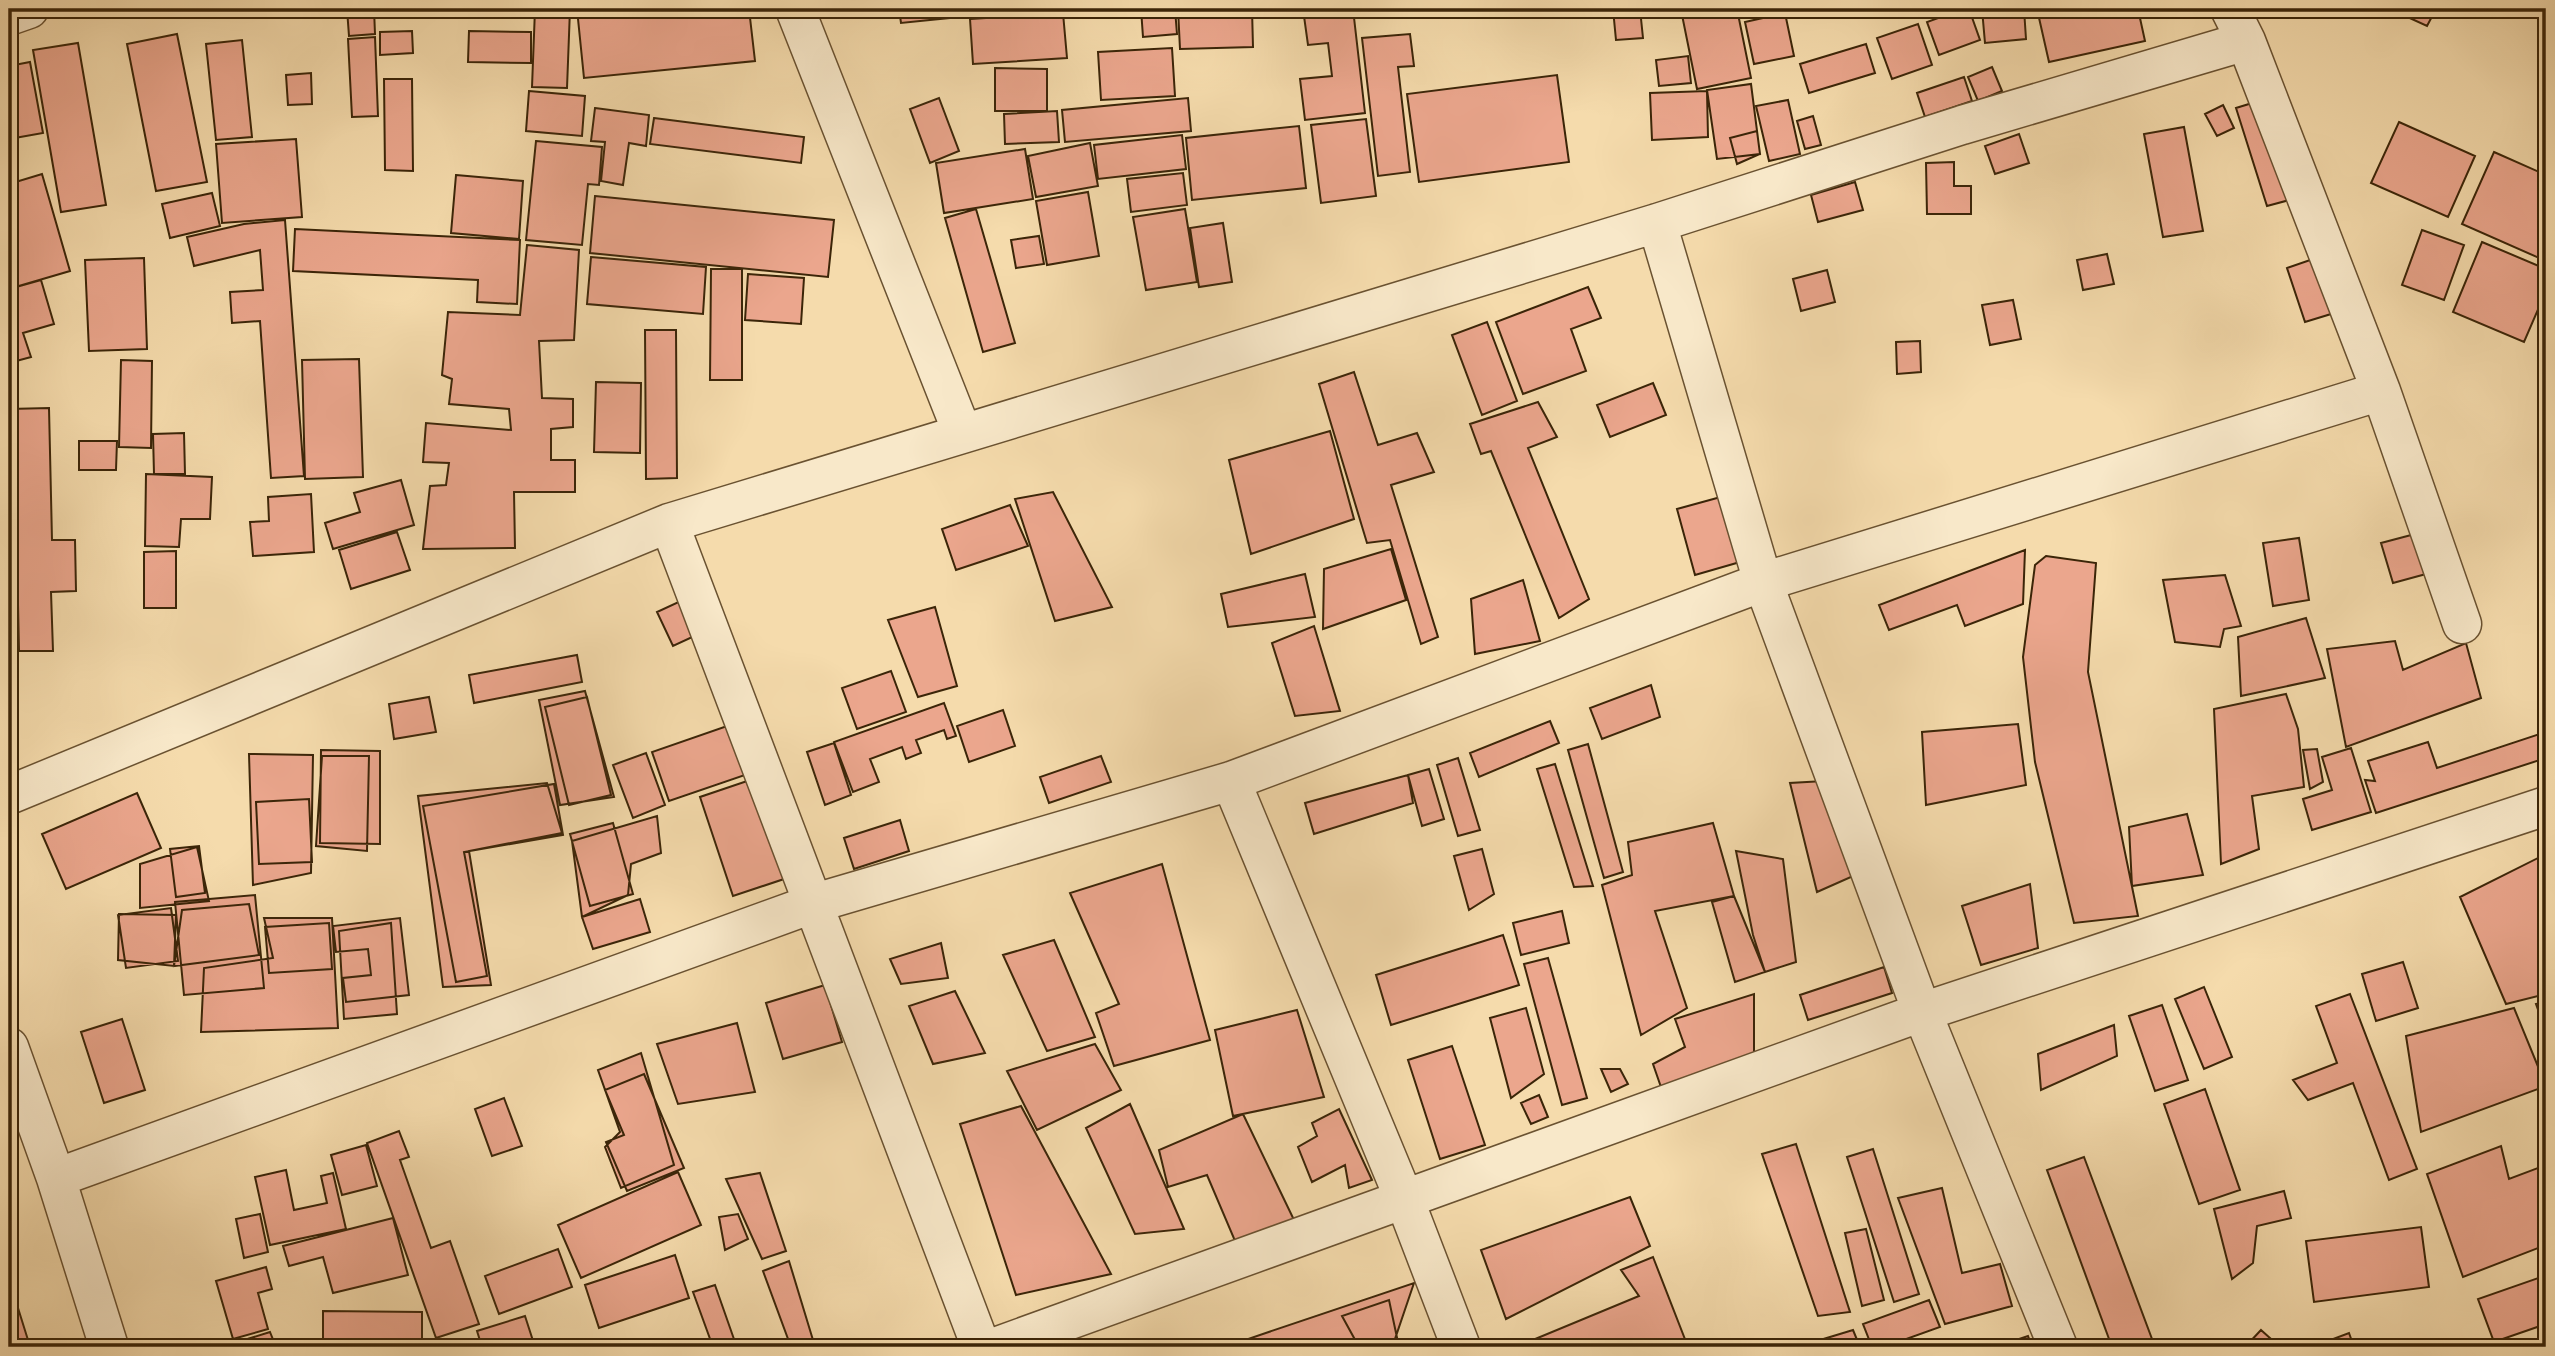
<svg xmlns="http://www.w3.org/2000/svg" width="2555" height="1356" font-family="Cardo,serif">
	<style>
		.building { fill: #eba68d; stroke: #3b2508; stroke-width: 2 }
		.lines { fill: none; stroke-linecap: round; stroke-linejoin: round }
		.minor-casing { stroke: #6a5231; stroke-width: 41 }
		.minor { stroke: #f8e8c9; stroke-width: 38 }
	</style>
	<rect width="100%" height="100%" fill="#f5dbac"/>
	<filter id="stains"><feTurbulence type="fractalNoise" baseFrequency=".00286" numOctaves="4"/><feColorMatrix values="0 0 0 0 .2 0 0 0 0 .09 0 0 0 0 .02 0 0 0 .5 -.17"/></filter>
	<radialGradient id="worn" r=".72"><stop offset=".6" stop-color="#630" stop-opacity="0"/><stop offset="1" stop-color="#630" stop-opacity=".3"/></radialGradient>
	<path class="building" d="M 347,9 L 374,9 L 375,34 L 349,36 Z
		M 535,9 L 570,9 L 567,88 L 532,87 Z
		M 577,9 L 749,9 L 755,61 L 584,78 Z
		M 899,9 L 948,9 L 949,18 L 901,23 Z
		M 959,9 L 1033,9 L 959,13 Z
		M 1141,9 L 1175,9 L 1177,34 L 1143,37 Z
		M 1178,9 L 1252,9 L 1253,47 L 1180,49 Z
		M 1303,9 L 1353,9 L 1365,113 L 1305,120 L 1300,79 L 1332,76 L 1328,43 L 1308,45 Z
		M 1613,9 L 1640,9 L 1643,38 L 1616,40 Z
		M 1737,9 L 1751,78 L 1697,89 L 1681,10 Z
		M 1963,9 L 1969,9 L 1980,40 L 1939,55 L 1927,22 Z
		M 1982,9 L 2024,9 L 2026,39 L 1985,43 Z
		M 2037,9 L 2138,9 L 2145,41 L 2049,62 Z
		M 2390,9 L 2436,9 L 2427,26 Z
		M 1063,13 L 1067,58 L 973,64 L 970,19 Z
		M 1785,13 L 1794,56 L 1754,64 L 1745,22 Z
		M 1918,24 L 1932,65 L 1892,79 L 1877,38 Z
		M 412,31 L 413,53 L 380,55 L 380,32 Z
		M 469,31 L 531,32 L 531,63 L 468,62 Z
		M 177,34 L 207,182 L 156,191 L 127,44 Z
		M 1410,34 L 1414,66 L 1398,67 L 1410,172 L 1378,176 L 1362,38 Z
		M 375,37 L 378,116 L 352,117 L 348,39 Z
		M 242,40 L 252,137 L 216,140 L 206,44 Z
		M 78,43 L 106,205 L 61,212 L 33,50 Z
		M 1866,44 L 1875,73 L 1809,93 L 1800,64 Z
		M 1172,48 L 1175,96 L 1101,100 L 1098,52 Z
		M 1688,56 L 1691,83 L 1659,86 L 1656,60 Z
		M 30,62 L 43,133 L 9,139 L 9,66 Z
		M 1992,67 L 2002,91 L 1978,101 L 1968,77 Z
		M 995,68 L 1047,69 L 1047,111 L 995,111 Z
		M 311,73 L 312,104 L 288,105 L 286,75 Z
		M 1557,75 L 1569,162 L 1419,182 L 1407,94 Z
		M 1964,77 L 1972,101 L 1925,117 L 1917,93 Z
		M 384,79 L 412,79 L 413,171 L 385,170 Z
		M 1751,84 L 1760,154 L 1717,159 L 1707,90 Z
		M 529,91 L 585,96 L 582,136 L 526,131 Z
		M 1707,91 L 1708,137 L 1652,140 L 1650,93 Z
		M 939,98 L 959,151 L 930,163 L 910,109 Z
		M 1188,98 L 1191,131 L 1065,142 L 1062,110 Z
		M 1788,100 L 1800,154 L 1769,161 L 1756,106 Z
		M 2262,100 L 2293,199 L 2267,206 L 2236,108 Z
		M 2223,105 L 2234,128 L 2217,136 L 2205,114 Z
		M 595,108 L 649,115 L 646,146 L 629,143 L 623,185 L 601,181 L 605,142 L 591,141 Z
		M 1057,111 L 1059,142 L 1005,144 L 1004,114 Z
		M 1813,116 L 1821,145 L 1805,149 L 1797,121 Z
		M 654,118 L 804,137 L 801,163 L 650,144 Z
		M 1366,119 L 1376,196 L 1321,203 L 1311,125 Z
		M 2399,122 L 2475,156 L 2448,217 L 2371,183 Z
		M 1299,126 L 1306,188 L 1192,200 L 1186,138 Z
		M 2184,127 L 2203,231 L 2163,237 L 2144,134 Z
		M 1757,131 L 1760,154 L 1737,164 L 1730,138 Z
		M 2019,134 L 2029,163 L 1995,174 L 1985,146 Z
		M 1182,135 L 1186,169 L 1098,179 L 1094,145 Z
		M 296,139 L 302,217 L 222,223 L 216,144 Z
		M 536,141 L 602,147 L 599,185 L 588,184 L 582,245 L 526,240 Z
		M 1090,143 L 1098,186 L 1036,197 L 1028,156 Z
		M 1025,149 L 1033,199 L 944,213 L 936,163 Z
		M 2494,152 L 2546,175 L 2546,261 L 2462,224 Z
		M 1954,162 L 1954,186 L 1971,186 L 1971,214 L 1927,214 L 1926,163 Z
		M 1183,173 L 1187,205 L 1131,212 L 1127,179 Z
		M 42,174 L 70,271 L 12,288 L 9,277 L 9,184 Z
		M 456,175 L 523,181 L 519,239 L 451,233 Z
		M 1855,182 L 1863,210 L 1818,222 L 1811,195 Z
		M 1088,192 L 1099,256 L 1047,265 L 1036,201 Z
		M 212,193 L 220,226 L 170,238 L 162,204 Z
		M 595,196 L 834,220 L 828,277 L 590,253 Z
		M 976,209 L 1015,343 L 983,352 L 945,218 Z
		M 1185,209 L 1197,282 L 1146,290 L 1133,217 Z
		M 285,220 L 304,476 L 271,478 L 260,321 L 232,323 L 230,292 L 263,290 L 260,250 L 194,266 L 187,237 L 244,224 Z
		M 1223,223 L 1232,282 L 1199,287 L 1190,228 Z
		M 295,229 L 520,240 L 517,304 L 477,302 L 478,280 L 293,271 Z
		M 2422,230 L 2464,245 L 2444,300 L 2402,285 Z
		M 1039,236 L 1044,264 L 1016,268 L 1011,240 Z
		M 2482,242 L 2546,269 L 2546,291 L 2524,342 L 2453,312 Z
		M 527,245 L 579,250 L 574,340 L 539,341 L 542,398 L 573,399 L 573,427 L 551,429 L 551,460 L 575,460 L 575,492 L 514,492 L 515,548 L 423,549 L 430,486 L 446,485 L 449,463 L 423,462 L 426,423 L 511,430 L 509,409 L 449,404 L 452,379 L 442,375 L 448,312 L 520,315 Z
		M 2107,254 L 2114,284 L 2083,290 L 2077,260 Z
		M 591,257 L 706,267 L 703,314 L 587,304 Z
		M 144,258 L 147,349 L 89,351 L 85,260 Z
		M 2313,259 L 2331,314 L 2305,322 L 2287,268 Z
		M 711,269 L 742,269 L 742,380 L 710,380 Z
		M 1827,270 L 1835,302 L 1801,311 L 1793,279 Z
		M 748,274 L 804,278 L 801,324 L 745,320 Z
		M 41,280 L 54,324 L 23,333 L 31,357 L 9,363 L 9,289 Z
		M 1588,287 L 1601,318 L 1571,329 L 1586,371 L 1523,394 L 1496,322 Z
		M 2013,300 L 2021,339 L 1990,345 L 1982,305 Z
		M 1487,322 L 1517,401 L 1482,415 L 1452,335 Z
		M 645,330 L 676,330 L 677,478 L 646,479 Z
		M 1920,341 L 1921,372 L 1897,374 L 1896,342 Z
		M 359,359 L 363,477 L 305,479 L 302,360 Z
		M 121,360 L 152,361 L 151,448 L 119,447 Z
		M 1354,372 L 1378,445 L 1417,433 L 1434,472 L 1391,485 L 1438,637 L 1421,644 L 1390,540 L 1367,543 L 1319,384 Z
		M 596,382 L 641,383 L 640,453 L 594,452 Z
		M 1653,383 L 1666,415 L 1610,437 L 1597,405 Z
		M 1538,402 L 1557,437 L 1528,448 L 1589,599 L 1559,618 L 1491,451 L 1481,454 L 1470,424 Z
		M 49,408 L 52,540 L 75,540 L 76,591 L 51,592 L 53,651 L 19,651 L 15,464 L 9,464 L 9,409 Z
		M 1330,431 L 1354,519 L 1251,554 L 1229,460 Z
		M 184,433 L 185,474 L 154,474 L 153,434 Z
		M 79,441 L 117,441 L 116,470 L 79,470 Z
		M 146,474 L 212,477 L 210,519 L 181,519 L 179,547 L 145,546 Z
		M 401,480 L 414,525 L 333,549 L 325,523 L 360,512 L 354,493 Z
		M 1053,492 L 1112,607 L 1055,621 L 1015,499 Z
		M 311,494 L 314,552 L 253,556 L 250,522 L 269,521 L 268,497 Z
		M 1728,495 L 1747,560 L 1695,575 L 1677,509 Z
		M 1010,505 L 1028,546 L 956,570 L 942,529 Z
		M 397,532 L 410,570 L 351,589 L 339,550 Z
		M 2415,534 L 2426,574 L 2393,583 L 2381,543 Z
		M 2299,538 L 2309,600 L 2273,606 L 2263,543 Z
		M 1391,549 L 1406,600 L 1323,629 L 1324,569 Z
		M 2025,550 L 2023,604 L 1965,626 L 1957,605 L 1889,630 L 1879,605 Z
		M 176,551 L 176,608 L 144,608 L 144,552 Z
		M 2046,556 L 2096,563 L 2088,672 L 2138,916 L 2074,923 L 2035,762 L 2023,657 L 2035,565 Z
		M 1305,574 L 1315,617 L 1228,627 L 1221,594 Z
		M 2225,575 L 2241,626 L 2224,629 L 2220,647 L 2175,642 L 2163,580 Z
		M 1523,580 L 1540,641 L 1475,654 L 1471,599 Z
		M 685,599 L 701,633 L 673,646 L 657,612 Z
		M 935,607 L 957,686 L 918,697 L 888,620 Z
		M 2306,618 L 2325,678 L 2241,696 L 2238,637 Z
		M 1314,626 L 1340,711 L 1295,716 L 1272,643 Z
		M 2395,641 L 2403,670 L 2466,643 L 2481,698 L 2346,747 L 2327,649 Z
		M 577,655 L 582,682 L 474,703 L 469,675 Z
		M 891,671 L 906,712 L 857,729 L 842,688 Z
		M 1651,685 L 1660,717 L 1602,739 L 1590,708 Z
		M 585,691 L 614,797 L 560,805 L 539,700 Z
		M 2286,694 L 2298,729 L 2304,787 L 2252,796 L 2259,849 L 2221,864 L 2214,709 Z
		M 429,697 L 436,732 L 394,739 L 389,704 Z
		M 587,697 L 611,795 L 569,805 L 545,707 Z
		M 944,703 L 956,736 L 947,739 L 944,730 L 916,740 L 921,753 L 906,759 L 902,747 L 870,759 L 879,782 L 853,792 L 834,742 Z
		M 1003,710 L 1015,746 L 969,762 L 957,726 Z
		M 1550,721 L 1559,743 L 1479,777 L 1470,753 Z
		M 2018,724 L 2026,785 L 1926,805 L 1922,732 Z
		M 730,725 L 748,774 L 669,801 L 652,752 Z
		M 2546,732 L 2546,758 L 2376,813 L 2365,780 L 2375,781 L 2368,761 L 2428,742 L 2437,768 Z
		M 834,743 L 851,795 L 825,805 L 807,752 Z
		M 1588,744 L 1623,872 L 1604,878 L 1568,750 Z
		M 2351,748 L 2371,812 L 2312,830 L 2303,799 L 2332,790 L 2322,757 Z
		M 2317,749 L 2323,782 L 2310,789 L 2303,750 Z
		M 321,750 L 380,751 L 380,844 L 320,843 Z
		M 646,753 L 665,805 L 633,818 L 613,765 Z
		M 249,754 L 313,755 L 311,873 L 253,885 Z
		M 322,756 L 369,756 L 367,851 L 316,846 Z
		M 1101,756 L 1111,782 L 1049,803 L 1040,777 Z
		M 1458,758 L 1480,830 L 1458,836 L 1437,765 Z
		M 1555,764 L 1593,886 L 1574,887 L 1537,769 Z
		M 1429,769 L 1444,819 L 1422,826 L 1408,775 Z
		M 1408,775 L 1413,803 L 1314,834 L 1305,803 Z
		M 753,779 L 787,878 L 733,896 L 700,797 Z
		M 1824,781 L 1860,873 L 1817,892 L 1790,783 Z
		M 547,783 L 562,833 L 469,851 L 491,985 L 443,987 L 418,796 Z
		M 554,784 L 563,835 L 464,852 L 487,976 L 456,982 L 423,806 Z
		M 137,793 L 161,848 L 66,889 L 42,834 Z
		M 309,799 L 312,862 L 259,864 L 256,802 Z
		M 2187,814 L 2203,875 L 2132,886 L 2129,827 Z
		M 657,816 L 661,853 L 631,864 L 628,895 L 582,917 L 572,841 Z
		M 900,820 L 909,851 L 854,869 L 844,838 Z
		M 613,823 L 633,894 L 590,906 L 570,834 Z
		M 1713,823 L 1734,896 L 1655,911 L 1687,1008 L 1641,1035 L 1602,885 L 1632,875 L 1628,842 Z
		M 199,846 L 205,893 L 176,897 L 170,849 Z
		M 197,847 L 209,901 L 140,908 L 140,864 Z
		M 1482,849 L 1494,894 L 1469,910 L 1454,856 Z
		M 1736,851 L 1783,859 L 1796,962 L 1765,972 L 1753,935 Z
		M 2546,854 L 2546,919 L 2540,920 L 2546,932 L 2546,994 L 2506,1004 L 2460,897 Z
		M 1162,864 L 1210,1040 L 1114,1066 L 1096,1013 L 1119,1004 L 1070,893 Z
		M 2030,884 L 2038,948 L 1981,965 L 1962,906 Z
		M 255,895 L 264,988 L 184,995 L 175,902 Z
		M 1734,896 L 1765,972 L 1735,982 L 1712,902 Z
		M 640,899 L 650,932 L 593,949 L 582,917 Z
		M 249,904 L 259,955 L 174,966 L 182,910 Z
		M 171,908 L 178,961 L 126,968 L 118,915 Z
		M 1562,911 L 1569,943 L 1521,955 L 1513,923 Z
		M 119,914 L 176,915 L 174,966 L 118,960 Z
		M 264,918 L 332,918 L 338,1028 L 201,1032 L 204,968 L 273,958 Z
		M 400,918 L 409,995 L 346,1002 L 343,978 L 371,975 L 368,949 L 336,952 L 333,926 Z
		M 329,923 L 332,969 L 269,973 L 265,927 Z
		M 391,923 L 397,1014 L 344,1019 L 339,931 Z
		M 1503,935 L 1519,985 L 1391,1025 L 1376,975 Z
		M 1054,940 L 1095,1037 L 1047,1051 L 1003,955 Z
		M 941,943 L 948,978 L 901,984 L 890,959 Z
		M 1548,958 L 1587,1098 L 1562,1105 L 1524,964 Z
		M 2403,962 L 2418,1008 L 2376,1021 L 2362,974 Z
		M 1884,967 L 1892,993 L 1808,1020 L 1800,995 Z
		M 825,985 L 842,1042 L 783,1059 L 766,1003 Z
		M 2204,987 L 2232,1057 L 2204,1069 L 2175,999 Z
		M 955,991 L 985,1053 L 933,1064 L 909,1006 Z
		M 1754,994 L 1754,1054 L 1662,1090 L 1653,1064 L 1685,1047 L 1675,1019 Z
		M 2350,994 L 2417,1169 L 2389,1180 L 2353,1083 L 2308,1100 L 2293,1080 L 2337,1063 L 2316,1006 Z
		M 2546,1002 L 2546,1032 L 2536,1004 Z
		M 2162,1005 L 2188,1080 L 2155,1091 L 2129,1016 Z
		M 1526,1008 L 1544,1074 L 1511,1098 L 1490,1018 Z
		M 2514,1008 L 2546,1086 L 2421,1132 L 2406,1036 Z
		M 1297,1010 L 1324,1097 L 1233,1116 L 1215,1030 Z
		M 122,1019 L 145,1090 L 104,1103 L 81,1032 Z
		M 737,1023 L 755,1092 L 678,1104 L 657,1044 Z
		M 2114,1025 L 2117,1056 L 2041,1090 L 2038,1054 Z
		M 1095,1044 L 1121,1090 L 1037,1130 L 1007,1071 Z
		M 1452,1046 L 1485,1145 L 1440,1159 L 1408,1060 Z
		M 641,1053 L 674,1165 L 621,1188 L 605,1147 L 620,1132 L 598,1070 Z
		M 1601,1069 L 1620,1069 L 1628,1084 L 1611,1092 Z
		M 644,1074 L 684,1168 L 627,1191 L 606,1142 L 624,1135 L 605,1090 Z
		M 2205,1089 L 2240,1190 L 2199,1204 L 2164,1104 Z
		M 1539,1095 L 1548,1117 L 1531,1124 L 1521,1103 Z
		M 504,1098 L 522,1146 L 492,1156 L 475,1109 Z
		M 1130,1104 L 1184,1229 L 1135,1234 L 1086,1128 Z
		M 1021,1106 L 1111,1274 L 1016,1295 L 960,1124 Z
		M 1339,1109 L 1372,1180 L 1349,1188 L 1345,1165 L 1312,1182 L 1298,1147 L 1317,1136 L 1312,1123 Z
		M 1243,1114 L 1295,1222 L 1238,1248 L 1207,1175 L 1168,1187 L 1159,1150 Z
		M 399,1131 L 409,1157 L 400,1160 L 431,1248 L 450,1241 L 479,1324 L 436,1338 L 367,1143 Z
		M 1796,1144 L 1850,1312 L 1818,1316 L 1762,1154 Z
		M 366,1145 L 377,1186 L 342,1195 L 331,1155 Z
		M 2501,1146 L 2509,1179 L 2546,1165 L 2546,1245 L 2463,1277 L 2427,1174 Z
		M 1873,1149 L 1919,1294 L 1894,1302 L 1847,1157 Z
		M 2084,1157 L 2155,1347 L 2112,1347 L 2047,1170 Z
		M 286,1170 L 294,1210 L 327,1203 L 321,1176 L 333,1173 L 346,1229 L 270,1245 L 255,1177 Z
		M 678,1172 L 701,1225 L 581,1278 L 558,1225 Z
		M 760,1173 L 786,1251 L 762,1259 L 726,1179 Z
		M 1942,1188 L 1962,1273 L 2000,1264 L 2012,1306 L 1945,1324 L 1898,1198 Z
		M 2284,1191 L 2291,1218 L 2257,1226 L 2253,1263 L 2232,1279 L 2214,1209 Z
		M 1630,1197 L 1650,1246 L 1506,1319 L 1481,1250 Z
		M 260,1214 L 268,1252 L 244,1258 L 236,1219 Z
		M 738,1214 L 748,1239 L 725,1250 L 719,1217 Z
		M 393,1218 L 408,1275 L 333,1293 L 323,1257 L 289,1266 L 283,1246 Z
		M 2421,1227 L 2429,1287 L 2314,1302 L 2306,1241 Z
		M 1866,1229 L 1884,1300 L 1862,1306 L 1845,1233 Z
		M 558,1249 L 572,1287 L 499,1314 L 485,1276 Z
		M 675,1255 L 689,1298 L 599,1328 L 585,1285 Z
		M 1653,1257 L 1688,1347 L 1516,1347 L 1639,1296 L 1621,1270 Z
		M 789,1261 L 813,1340 L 791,1347 L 763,1271 Z
		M 266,1267 L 272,1289 L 258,1293 L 268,1329 L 233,1339 L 216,1281 Z
		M 2544,1276 L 2546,1324 L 2494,1342 L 2478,1299 Z
		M 1414,1283 L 1394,1342 L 1397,1347 L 1248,1347 L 1245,1340 Z
		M 715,1285 L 735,1342 L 718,1347 L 713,1347 L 693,1292 Z
		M 1389,1300 L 1399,1347 L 1359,1347 L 1342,1316 Z
		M 1929,1300 L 1940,1327 L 1884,1347 L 1872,1347 L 1863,1324 Z
		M 18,1308 L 28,1340 L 9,1346 L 9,1311 Z
		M 323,1311 L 422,1312 L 422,1347 L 323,1347 Z
		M 525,1316 L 535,1347 L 482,1347 L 477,1331 Z
		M 1853,1330 L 1860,1347 L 1797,1347 Z
		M 2261,1330 L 2280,1347 L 2245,1347 Z
		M 270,1332 L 276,1347 L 240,1347 L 238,1342 Z
		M 2349,1333 L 2354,1347 L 2312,1347 Z
		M 2028,1336 L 2032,1347 L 2001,1347 L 2001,1345 Z"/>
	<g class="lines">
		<g class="minor-casing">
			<path id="minor" d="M 795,9 L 962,432
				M 2230,9 L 2246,41 L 2381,391 L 2462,624
				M 9,16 L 29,9
				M 1657,223 L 1763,582 L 1922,1012 L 2058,1347
				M 669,523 L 981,1347
				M 1231,781 L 1405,1201 L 1461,1347
				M 9,795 L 669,523 L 1657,223 L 1962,125 L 2246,41
				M 9,1047 L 56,1178 L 109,1347
				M 56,1178 L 815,903 L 1231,781 L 1763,582 L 2381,391
				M 995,1347 L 1922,1012 L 2546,806"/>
		</g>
		<use href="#minor" class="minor"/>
	</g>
	<rect width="2555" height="1356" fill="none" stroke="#f5dbac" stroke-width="35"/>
	<rect x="10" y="10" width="2534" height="1335" fill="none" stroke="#3b2508" stroke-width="3.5"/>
	<rect x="18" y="18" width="2520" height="1321" fill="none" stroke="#3b2508" stroke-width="2"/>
	<rect width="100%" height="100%" filter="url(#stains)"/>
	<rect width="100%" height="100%" fill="url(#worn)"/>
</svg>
